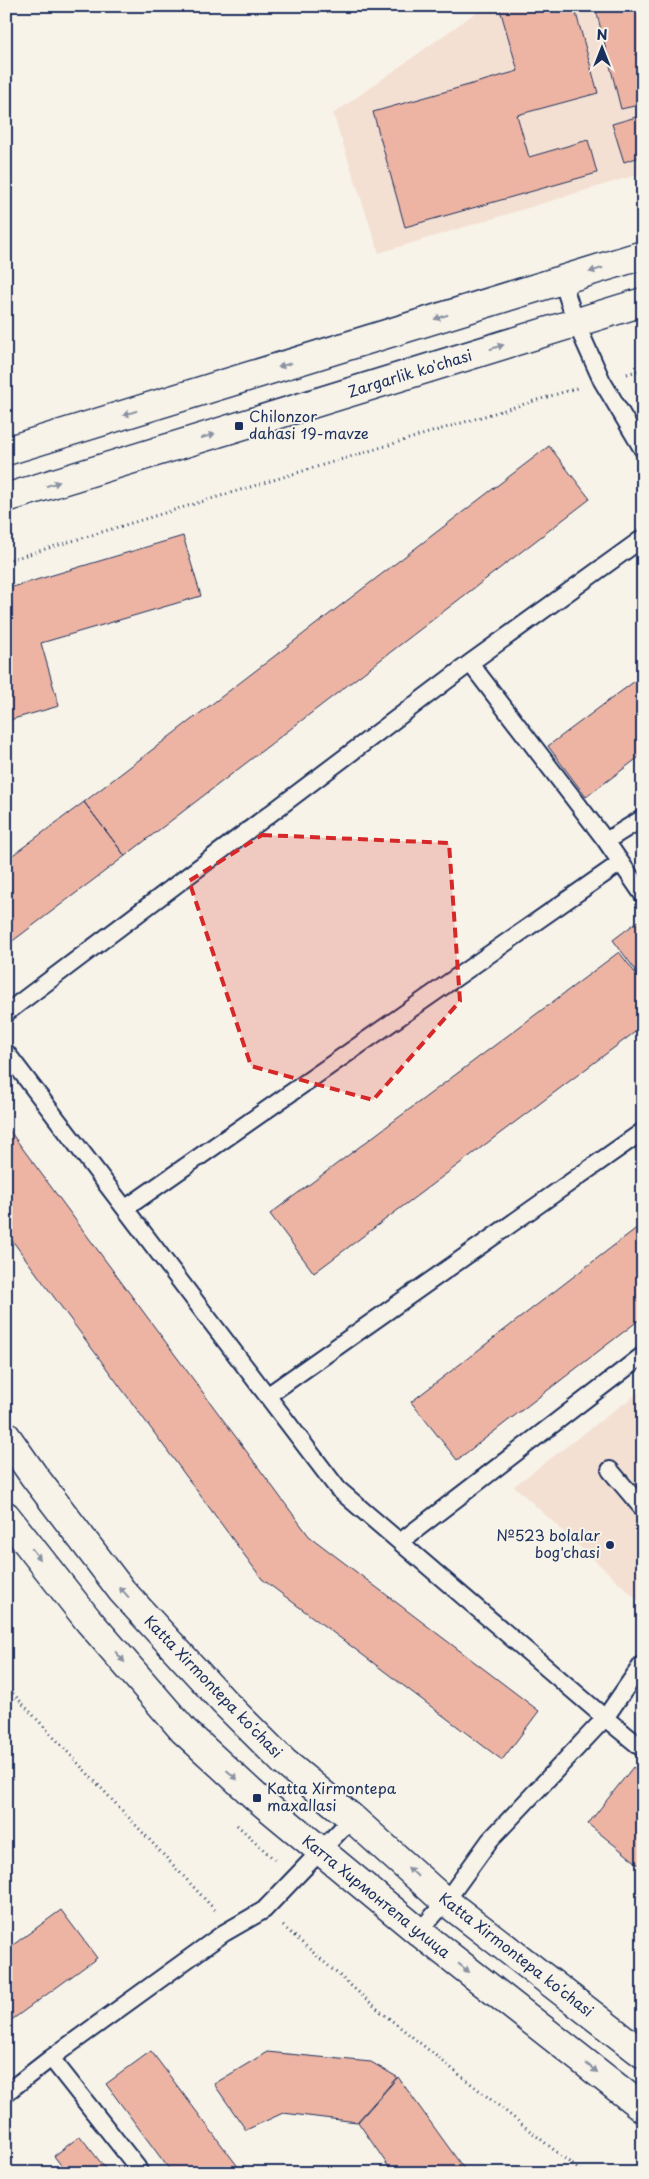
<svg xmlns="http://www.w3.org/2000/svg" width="649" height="2179" font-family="'Playpen Sans',sans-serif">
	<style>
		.built { fill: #f4e0d3 }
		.building { fill: #edb4a3; stroke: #1b2f5e }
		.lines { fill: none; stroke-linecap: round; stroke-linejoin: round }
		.service-casing { stroke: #1b2f5e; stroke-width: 20 }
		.secondary-casing { stroke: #1b2f5e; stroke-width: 31 }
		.path { stroke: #1b2f5e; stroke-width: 3; stroke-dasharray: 1 4; stroke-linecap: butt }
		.service { stroke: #f7f3e8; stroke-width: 16 }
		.secondary { stroke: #f7f3e8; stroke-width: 28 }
		.oneway { fill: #8991a3 }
		.marked { fill: #d62828; fill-opacity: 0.2; stroke: #d62828; stroke-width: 4; stroke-dasharray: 10 6; stroke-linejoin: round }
		.poi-dot { fill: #1b2f5e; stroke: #f7f3e8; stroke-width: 2 }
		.labels { text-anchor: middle; stroke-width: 4; stroke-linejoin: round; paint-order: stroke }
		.street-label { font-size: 15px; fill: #1b2f5e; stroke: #f7f3e8 }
		.poi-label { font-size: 15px; fill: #1b2f5e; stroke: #f7f3e8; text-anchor: start }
	</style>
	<rect width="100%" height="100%" fill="#f7f3e8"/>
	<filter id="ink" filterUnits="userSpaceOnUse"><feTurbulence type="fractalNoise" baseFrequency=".02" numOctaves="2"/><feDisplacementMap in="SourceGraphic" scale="10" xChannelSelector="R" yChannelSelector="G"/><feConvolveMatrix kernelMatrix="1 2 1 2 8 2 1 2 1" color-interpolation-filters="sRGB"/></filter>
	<g filter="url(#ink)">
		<path class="built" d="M 485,6 L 643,6 L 643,173 L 379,253 L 333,114 Z
			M 643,1389 L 643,1605 L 514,1486 Z"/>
		<path class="building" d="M 499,6 L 574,6 L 598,93 L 517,115 L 529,157 L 588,140 L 597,173 L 405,227 L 373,112 L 518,71 Z
			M 595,6 L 643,6 L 643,104 L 621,109 Z
			M 643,115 L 643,156 L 624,162 L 612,124 Z
			M 549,446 L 590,499 L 125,856 L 84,802 Z
			M 183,536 L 201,596 L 41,643 L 59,706 L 6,721 L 6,589 Z
			M 643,675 L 643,754 L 586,797 L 548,746 Z
			M 84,802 L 125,856 L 6,946 L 6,860 Z
			M 638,921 L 643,928 L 643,980 L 613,940 Z
			M 619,952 L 643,983 L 643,1026 L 314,1273 L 270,1214 Z
			M 6,1126 L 309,1536 L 539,1711 L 502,1760 L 262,1579 L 6,1232 Z
			M 643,1223 L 643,1317 L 457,1460 L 411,1402 Z
			M 633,1767 L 643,1775 L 643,1868 L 588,1824 Z
			M 61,1910 L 97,1958 L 6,2024 L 6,1950 Z
			M 151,2051 L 239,2168 L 233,2173 L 172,2173 L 106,2084 Z
			M 267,2052 L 371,2062 L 397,2077 L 357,2122 L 283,2113 L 246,2130 L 214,2084 Z
			M 398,2077 L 467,2173 L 393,2173 L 358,2122 Z
			M 80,2136 L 105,2168 L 99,2173 L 67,2173 L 54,2156 Z"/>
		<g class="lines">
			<g class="service-casing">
				<path id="service" d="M 562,280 L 576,323 L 602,381 L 643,450
					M 470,663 L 606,841 L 643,818
					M 606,841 L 643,895
					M 6,1013 L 470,663 L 643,538
					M 6,1052 L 338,1489 L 605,1718 L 490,1840 L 446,1901 L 419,1932
					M 126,1208 L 620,863
					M 267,1396 L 643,1131
					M 610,1470 L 643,1509
					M 400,1542 L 643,1355
					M 643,1663 L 605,1718 L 643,1749
					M 51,2058 L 137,2167 L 140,2173
					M 6,2093 L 51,2058 L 224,1933 L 264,1910 L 352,1818"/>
			</g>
			<g class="secondary-casing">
				<path id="secondary" d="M 6,451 L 643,255
					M 6,498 L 643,302
					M 6,1436 L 34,1476 L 122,1591 L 224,1702 L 284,1762 L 352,1818 L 440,1897 L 643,2054
					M 6,1516 L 88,1620 L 184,1731 L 257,1798 L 419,1932 L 643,2108"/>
			</g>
			<path class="path" d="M 627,374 L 643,369
				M 6,561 L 577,388
				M 6,1686 L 215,1910
				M 237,1825 L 277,1862
				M 283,1926 L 381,2012 L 583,2173"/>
			<use href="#service" class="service"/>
			<use href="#secondary" class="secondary"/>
		</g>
		<defs><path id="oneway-solid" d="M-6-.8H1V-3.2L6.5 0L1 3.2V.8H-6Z" transform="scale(1.25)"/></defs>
		<g class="oneway">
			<use href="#oneway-solid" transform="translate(596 270) rotate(163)"/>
			<use href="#oneway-solid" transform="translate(441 317) rotate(163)"/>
			<use href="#oneway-solid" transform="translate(497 347) rotate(-17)"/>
			<use href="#oneway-solid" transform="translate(285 365) rotate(163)"/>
			<use href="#oneway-solid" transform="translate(130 413) rotate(163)"/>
			<use href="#oneway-solid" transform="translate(208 436) rotate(-17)"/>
			<use href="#oneway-solid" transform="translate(53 484) rotate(-17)"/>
			<use href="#oneway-solid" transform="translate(36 1554) rotate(52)"/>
			<use href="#oneway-solid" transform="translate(124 1592) rotate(-131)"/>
			<use href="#oneway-solid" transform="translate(120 1657) rotate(49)"/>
			<use href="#oneway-solid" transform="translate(232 1775) rotate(42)"/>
			<use href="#oneway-solid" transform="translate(413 1872) rotate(-138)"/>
			<use href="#oneway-solid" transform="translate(464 1968) rotate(38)"/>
			<use href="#oneway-solid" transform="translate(592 2068) rotate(38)"/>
		</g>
	</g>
	<path class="marked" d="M 262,835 L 449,843 L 460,1001 L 373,1100 L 251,1066 L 189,881 Z"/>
	<g class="poi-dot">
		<rect x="234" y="421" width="10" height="10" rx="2.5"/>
		<circle cx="610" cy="1545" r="5"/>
		<rect x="252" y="1793" width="10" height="10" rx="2.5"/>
	</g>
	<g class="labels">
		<g class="street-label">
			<text transform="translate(410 374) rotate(-17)" y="5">Zargarlik ko'chasi</text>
			<text transform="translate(213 1687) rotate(46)" y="5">Katta Xirmontepa koʻchasi</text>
			<text transform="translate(376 1897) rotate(39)" y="5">Катта Хирмонтепа улица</text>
			<text transform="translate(516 1955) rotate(38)" y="5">Katta Xirmontepa koʻchasi</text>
		</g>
		<g class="poi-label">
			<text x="249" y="422">Chilonzor<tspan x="249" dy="17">dahasi 19-mavze</tspan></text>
			<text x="600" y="1541" text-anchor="end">№523 bolalar<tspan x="600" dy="17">bog'chasi</tspan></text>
			<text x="267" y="1794">Katta Xirmontepa<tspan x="267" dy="17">maxallasi</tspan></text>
		</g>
	</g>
	<rect width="649" height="2179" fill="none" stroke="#f7f3e8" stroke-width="25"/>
	<rect x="12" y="12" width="624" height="2154" fill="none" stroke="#1b2f5e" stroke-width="2" filter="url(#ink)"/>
	<g transform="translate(602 48)" stroke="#f7f3e8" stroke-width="4" paint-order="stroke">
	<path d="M0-4L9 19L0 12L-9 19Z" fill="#1b2f5e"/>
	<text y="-8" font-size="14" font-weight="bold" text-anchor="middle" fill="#1b2f5e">N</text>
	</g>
</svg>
